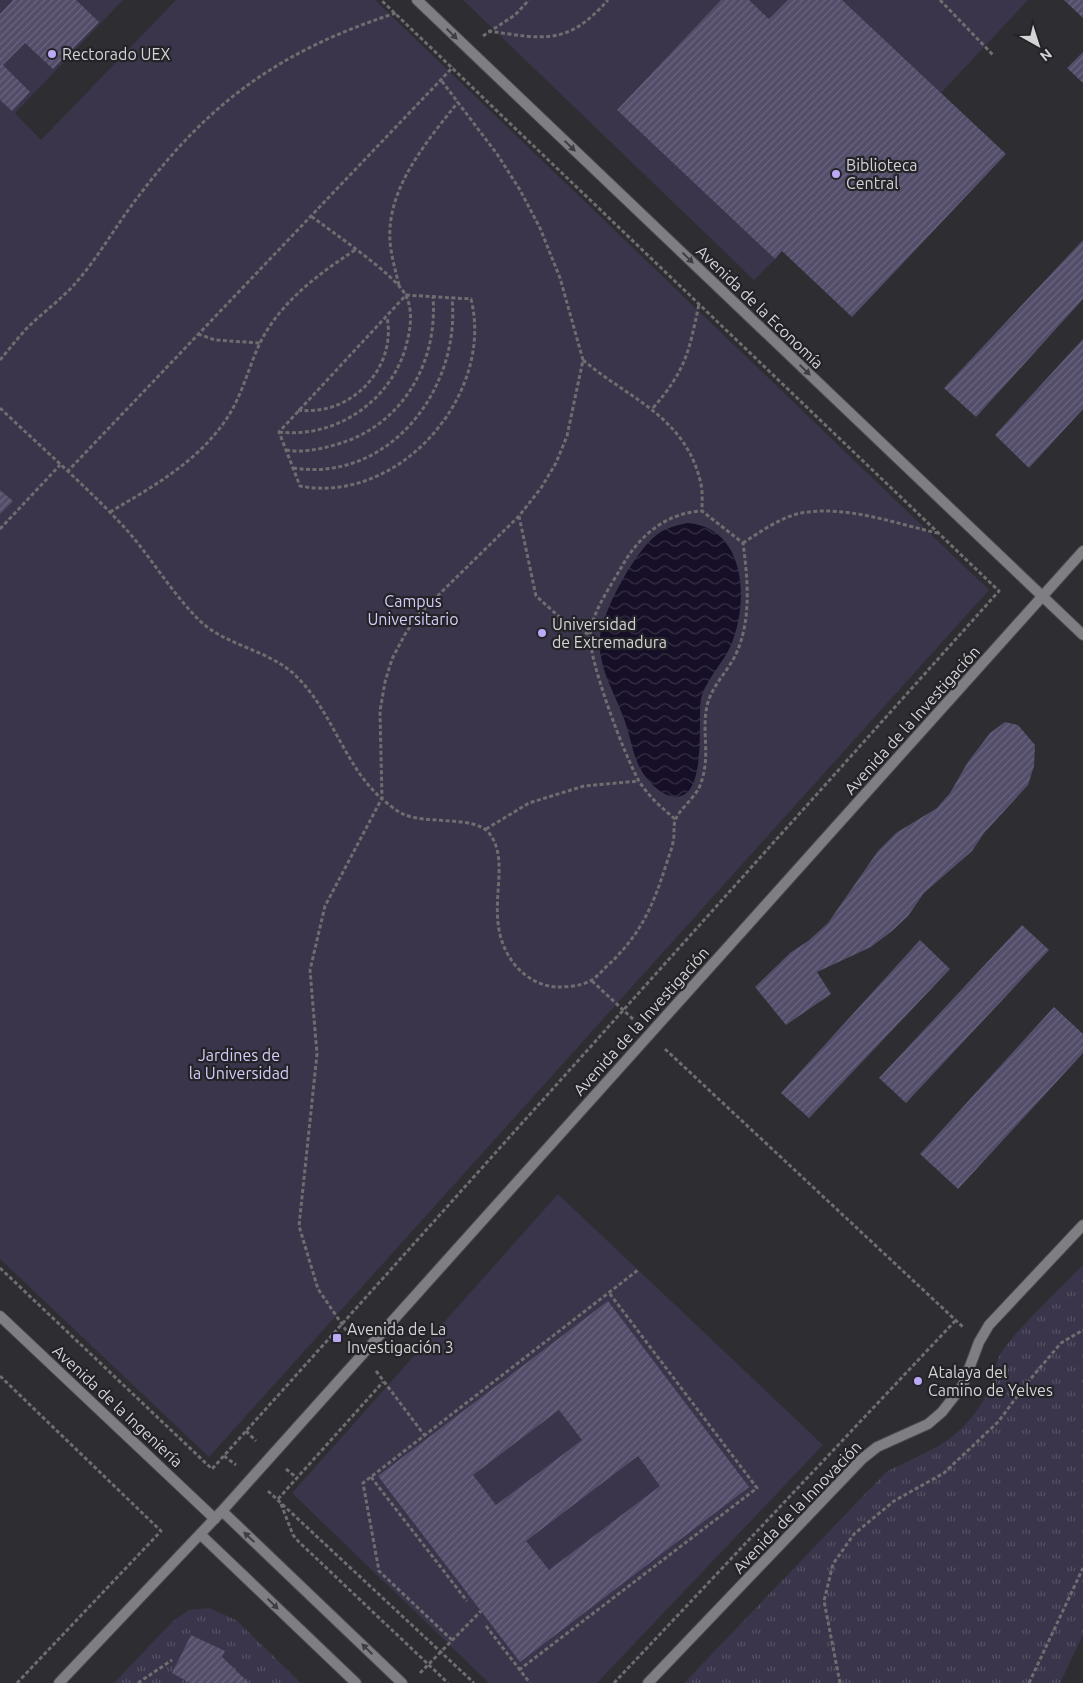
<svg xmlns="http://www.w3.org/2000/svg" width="1083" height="1683" font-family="Ubuntu,sans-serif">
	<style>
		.grass { fill: url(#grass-tufts) }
		.green { fill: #3a354a }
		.water { fill: url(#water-waves) }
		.building { fill: url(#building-hatch); fill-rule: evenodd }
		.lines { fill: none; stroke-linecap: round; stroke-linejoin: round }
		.minor-casing { stroke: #4b4a4e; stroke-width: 12 }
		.path { stroke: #6e6d70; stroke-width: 3; stroke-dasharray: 4 2.5; stroke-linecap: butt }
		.minor { stroke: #7f7e83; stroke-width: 10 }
		.oneway { fill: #3f3e43 }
		.poi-dot { fill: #bcaaf6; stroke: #242327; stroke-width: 2 }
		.labels { text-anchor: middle; stroke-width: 4.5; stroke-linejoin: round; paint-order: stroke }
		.poi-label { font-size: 16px; fill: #d4d3d6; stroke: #242327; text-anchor: start }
		.street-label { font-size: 16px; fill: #d4d3d6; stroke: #242327 }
		.park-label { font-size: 16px; fill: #d6ccfa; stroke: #242327 }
	</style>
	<defs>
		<pattern id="grass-tufts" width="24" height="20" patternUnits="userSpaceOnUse" patternTransform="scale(1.25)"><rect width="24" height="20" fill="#3a354a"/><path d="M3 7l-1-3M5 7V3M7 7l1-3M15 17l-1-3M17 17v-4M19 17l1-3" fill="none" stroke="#565163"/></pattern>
		<pattern id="water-waves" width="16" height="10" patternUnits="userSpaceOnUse" patternTransform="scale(1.25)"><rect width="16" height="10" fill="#160f27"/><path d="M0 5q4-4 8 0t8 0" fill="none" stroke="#373146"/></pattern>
		<pattern id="building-hatch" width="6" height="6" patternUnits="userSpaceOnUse" patternTransform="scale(1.25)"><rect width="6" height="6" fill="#534d6a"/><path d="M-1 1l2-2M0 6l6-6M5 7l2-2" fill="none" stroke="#6b667f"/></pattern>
	</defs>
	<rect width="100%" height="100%" fill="#2e2d31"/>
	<path class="grass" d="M 1083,1265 L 1083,1635 L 1060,1683 L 684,1683 L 886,1472 C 931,1449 964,1441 988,1391 C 994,1378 995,1360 1004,1348 C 1027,1319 1057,1292 1083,1265 Z
		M 209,1608 L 236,1620 L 301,1683 L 114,1683 L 173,1621 L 189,1610 Z"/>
	<path class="green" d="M 0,0 L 123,0 L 15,113 L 41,140 L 176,0 L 375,0 L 989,590 L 209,1457 L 0,1259 Z
		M 463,0 L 721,0 L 617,110 L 775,259 L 754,280 Z
		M 749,0 L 788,0 L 769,19 Z
		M 842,0 L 1028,0 L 941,93 Z
		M 558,1194 L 823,1445 L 597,1683 L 489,1683 L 292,1493 Z"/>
	<path class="water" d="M 687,523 C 744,527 749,596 733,640 C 726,661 706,678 701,699 C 697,718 709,805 671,796 C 661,794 651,784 645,776 C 633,760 631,737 624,719 C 615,693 597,666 600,637 C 603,610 633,556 653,538 C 662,529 674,526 687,523 Z"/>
	<path class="building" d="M 13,0 L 76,0 L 99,22 L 53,69 L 25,43 L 3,65 L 30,92 L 12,111 L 0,100 L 0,14 Z
		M 721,0 L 749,0 L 769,19 L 788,0 L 842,0 L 1006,154 L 852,317 L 782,251 L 775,259 L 617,110 Z
		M 1064,0 L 1083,0 L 1083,18 Z
		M 1083,52 L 1083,83 L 1067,68 Z
		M 1083,240 L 1083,299 L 976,417 L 944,388 Z
		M 1083,339 L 1083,409 L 1029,468 L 995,435 Z
		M 0,490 L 13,501 L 0,514 Z
		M 1005,722 L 1018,725 L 1035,745 L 1034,766 L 1028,785 L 984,833 L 972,851 L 924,893 L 908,916 L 892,931 L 871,947 L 817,972 L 831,994 L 786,1025 L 755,987 L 790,953 L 808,941 L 828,923 L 878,851 L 896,833 L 937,808 L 950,793 L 968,762 L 990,733 Z
		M 1022,925 L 1049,950 L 906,1103 L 879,1078 Z
		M 920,940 L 950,969 L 809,1118 L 781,1093 Z
		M 1054,1007 L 1083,1034 L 1083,1053 L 958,1189 L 920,1154 Z
		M 608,1301 L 749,1487 L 520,1662 L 378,1476 ZM 559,1410 L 582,1440 L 496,1505 L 473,1475 ZM 638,1456 L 660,1486 L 549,1570 L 526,1541 Z
		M 191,1635 L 225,1651 L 222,1657 L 249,1683 L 190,1683 L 172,1673 Z"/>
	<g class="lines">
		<g class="minor-casing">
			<path id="minor" d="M 417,0 L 1083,635
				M 0,1316 L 215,1519
				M 222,1511 L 402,1683
				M 200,1534 L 356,1683
				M 59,1683 L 222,1511 L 1083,551
				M 648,1683 L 862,1459 L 877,1447 L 928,1424 L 942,1412 L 963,1385 L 979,1342 L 989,1325 L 1083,1225"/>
		</g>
		<path class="path" d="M 940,0 L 994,56
			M 488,31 C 545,39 567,46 608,0
			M 483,36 L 515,15 L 529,0
			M 399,285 C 396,273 393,262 391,250 C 382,193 425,144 458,102
			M 406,295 L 471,299 C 495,395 399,505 300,486 L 279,432 Z
			M 198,334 L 215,340 L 260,343
			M 0,360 C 9,349 18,338 27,328 C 41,314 58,302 72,287 C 98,259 117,223 141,193 C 212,99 284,49 396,13
			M 583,360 C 629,399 684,416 700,480 C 703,490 702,501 702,511
			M 0,408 C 42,448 86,486 125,528 C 151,557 171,592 199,620 C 226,646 266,649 294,674 C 333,711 343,764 381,798 C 387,803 396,811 403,814 C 427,825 474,815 489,833 C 515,866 478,919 515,965 C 525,977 540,986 556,987 C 567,987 581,986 590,981 C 596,978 601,972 606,967 C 641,935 653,906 667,862 C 669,855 672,849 673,842 C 675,835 673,827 675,821 C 678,811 693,799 699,788 C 712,758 701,734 707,706 C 711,688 725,674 734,658 C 752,623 748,581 743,543 L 702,511 C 666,513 640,535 622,566 C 611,586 593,610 590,634 C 588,659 625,757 639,781 C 648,796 662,808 675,819
			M 653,408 C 686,370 689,352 699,304
			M 298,410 C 351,417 397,368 387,317
			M 279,432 C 337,439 394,399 407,342 C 411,327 413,308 405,294 C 394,274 332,232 311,216
			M 286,450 C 303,453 321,449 338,444 C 403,425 438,362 433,297
			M 293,468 C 390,483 461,388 452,298
			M 67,472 L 453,67
			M 110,512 C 152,487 196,463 225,421 C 241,399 248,369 259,345 C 279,303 317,275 355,250
			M 519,516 L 536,596 L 563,620 L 590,635
			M 0,529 L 60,465
			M 743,543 C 760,532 781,517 801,513 C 846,505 894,523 937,533
			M 486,829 L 529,803 L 584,786 L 639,781
			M 592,981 L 635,1021
			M 665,1049 L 964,1328
			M 0,1268 L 212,1469 L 999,591 L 381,0
			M 350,1336 L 318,1289 L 299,1226 L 317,1054 L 310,970 L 325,906 L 382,798 L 380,711 L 385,682 L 392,659 L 404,636 L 417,616 L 519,516 L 541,488 L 556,463 L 567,436 L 583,360 L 560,278 L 540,228 L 520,190 L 497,154 L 441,80
			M 376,1371 L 425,1436
			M 0,1376 L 161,1531 L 17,1683
			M 246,1431 L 256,1441
			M 224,1456 L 236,1465
			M 286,1469 L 297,1478
			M 371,1477 L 467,1601
			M 268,1491 L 474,1683
			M 278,1499 L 383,1382
			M 281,1504 L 293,1535 L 299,1542 L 448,1683
			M 486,1626 L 530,1683
			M 452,1640 L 379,1571 L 363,1483 L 638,1270
			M 519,1670 L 757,1488 L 610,1294
			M 420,1673 L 481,1611
			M 138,1683 L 172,1660
			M 614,1683 L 955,1321
			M 840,1683 L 824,1601 L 833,1564 L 854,1534 L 894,1501 L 944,1473 L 998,1422 L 1027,1383 L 1061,1343 L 1083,1330
			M 1029,1683 L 1083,1568"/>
		<use href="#minor" class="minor"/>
	</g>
	<defs><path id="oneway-solid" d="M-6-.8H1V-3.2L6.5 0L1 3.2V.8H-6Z" transform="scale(1.25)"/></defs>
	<g class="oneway">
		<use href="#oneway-solid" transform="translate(452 34) rotate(44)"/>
		<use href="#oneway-solid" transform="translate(570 146) rotate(44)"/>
		<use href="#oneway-solid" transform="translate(688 258) rotate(44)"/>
		<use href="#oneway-solid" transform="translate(805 370) rotate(44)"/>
		<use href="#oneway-solid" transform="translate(249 1537) rotate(-137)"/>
		<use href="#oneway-solid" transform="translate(273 1604) rotate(44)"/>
		<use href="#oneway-solid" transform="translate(367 1649) rotate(-136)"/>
	</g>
	<g class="poi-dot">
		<circle cx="52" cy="54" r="5"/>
		<circle cx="836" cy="174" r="5"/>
		<circle cx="542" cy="633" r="5"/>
		<rect x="332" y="1333" width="10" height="10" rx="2.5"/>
		<circle cx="918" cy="1381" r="5"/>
	</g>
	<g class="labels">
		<g class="poi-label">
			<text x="62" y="60">Rectorado UEX</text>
			<text x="846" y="171">Biblioteca<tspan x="846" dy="18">Central</tspan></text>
			<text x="552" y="630">Universidad<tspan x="552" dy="18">de Extremadura</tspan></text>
			<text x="347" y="1335">Avenida de La<tspan x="347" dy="18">Investigación 3</tspan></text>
			<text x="928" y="1378">Atalaya del<tspan x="928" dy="18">Camino de Yelves</tspan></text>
		</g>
		<g class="street-label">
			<text transform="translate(760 307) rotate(44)" y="6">Avenida de la Economía</text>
			<text transform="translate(912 720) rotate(-48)" y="6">Avenida de la Investigación</text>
			<text transform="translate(641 1021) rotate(-48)" y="6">Avenida de la Investigación</text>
			<text transform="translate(118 1406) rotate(43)" y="6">Avenida de la Ingeniería</text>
			<text transform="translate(797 1507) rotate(-46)" y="6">Avenida de la Innovación</text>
		</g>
		<g class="park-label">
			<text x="413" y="607">Campus<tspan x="413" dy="18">Universitario</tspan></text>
			<text x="239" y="1061">Jardines de<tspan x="239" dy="18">la Universidad</tspan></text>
		</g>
	</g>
	<g transform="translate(1038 45) rotate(141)" stroke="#242327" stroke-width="4" paint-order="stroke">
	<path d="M0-4L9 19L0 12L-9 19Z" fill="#d4d3d6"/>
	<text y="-8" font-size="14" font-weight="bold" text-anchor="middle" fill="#d4d3d6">N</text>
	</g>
</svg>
